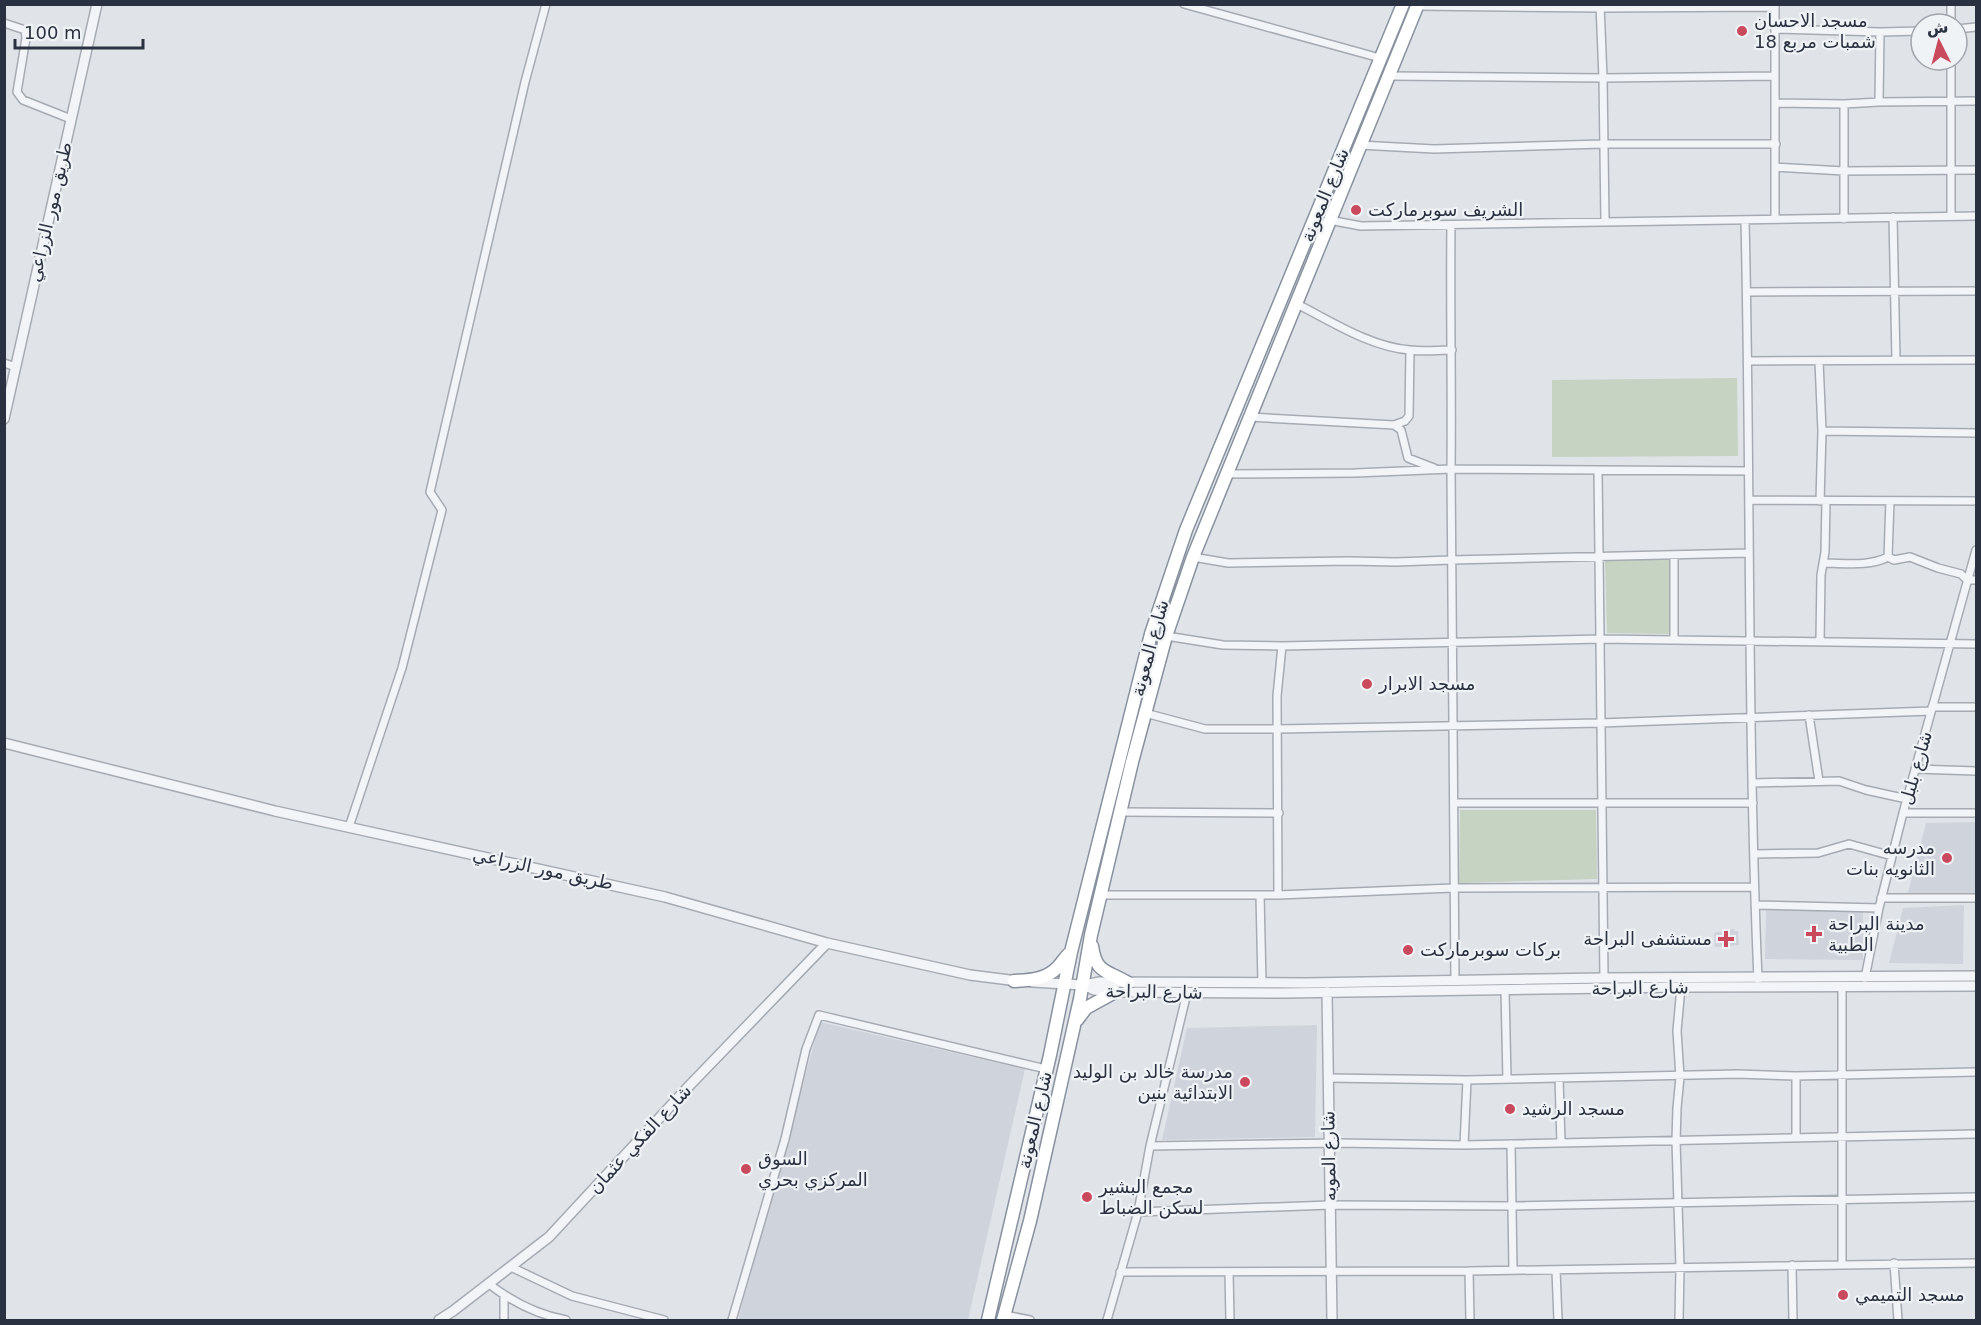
<svg xmlns="http://www.w3.org/2000/svg" width="1981" height="1325" font-family="'DejaVu Sans',Vazirmatn,sans-serif">
	<style>
		.built { fill: #cfd3db }
		.green { fill: #c6d2c2 }
		.lines { fill: none; stroke-linecap: round; stroke-linejoin: round }
		.minor-casing { stroke: #a6abb3; stroke-width: 10 }
		.tertiary-casing { stroke: #a6abb3; stroke-width: 12 }
		.trunk-casing { stroke: #88919f; stroke-width: 15 }
		.minor { stroke: #f3f4f7; stroke-width: 7 }
		.tertiary { stroke: #f3f4f7; stroke-width: 9 }
		.trunk { stroke: #fff; stroke-width: 12 }
		.poi-dot { fill: #c94a5d; stroke: #f0f3f6; stroke-width: 2 }
		.labels { text-anchor: middle; stroke-width: 4.5; stroke-linejoin: round; paint-order: stroke }
		.poi-label { font-size: 18px; fill: #2a3140; stroke: #f0f3f6; text-anchor: start }
		.street-label { font-size: 18px; fill: #2a3140; stroke: #f0f3f6 }
	</style>
	<rect width="100%" height="100%" fill="#e0e4e9"/>
	<path class="built" d="M 1976,822 L 1976,893 L 1907,896 L 1926,823 Z
		M 1964,905 L 1963,964 L 1889,963 L 1903,908 Z
		M 1766,909 L 1863,909 L 1863,960 L 1765,959 Z
		M 1734,929 L 1734,931 L 1738,931 L 1739,945 L 1715,947 L 1714,933 Z
		M 820,1022 L 1025,1069 L 968,1320 L 738,1320 Z
		M 1317,1025 L 1315,1137 L 1162,1140 L 1187,1028 Z"/>
	<path class="green" d="M 1737,378 L 1738,456 L 1552,457 L 1552,380 Z
		M 1605,559 L 1671,559 L 1671,634 L 1607,633 Z
		M 1460,810 L 1596,810 L 1597,879 L 1459,883 Z"/>
	<g class="lines">
		<g class="minor-casing">
			<path id="minor" d="M 1184,4 L 1380,58
				M 1600,4 L 1603,78 L 1605,221
				M 1775,4 L 1775,219
				M 1417,6 L 1600,8 L 1775,7
				M 4,23 L 25,30 L 26,38 L 17,92 L 23,100 L 71,119
				M 1951,24 L 1951,4
				M 1775,29 L 1880,32 L 1921,31
				M 1957,29 L 1976,27
				M 1951,60 L 1951,216
				M 1388,76 L 1603,78 L 1775,76
				M 1879,102 L 1880,32
				M 1776,103 L 1844,104 L 1879,102 L 1976,101
				M 1844,104 L 1844,219
				M 1359,145 L 1434,149 L 1603,144 L 1776,144
				M 1775,167 L 1844,171 L 1976,170
				M 1893,217 L 1896,360
				M 1329,220 L 1361,226 L 1976,216
				M 1745,220 C 1751,473 1747,726 1758,979
				M 1451,225 C 1450,306 1452,388 1451,469 L 1748,471
				M 1747,292 L 1976,291
				M 1295,303 C 1331,321 1370,347 1410,350 C 1424,352 1438,350 1452,350
				M 1748,361 L 1976,360
				M 1819,361 L 1822,431 L 1820,501
				M 4,363 L 16,367
				M 1249,417 L 1394,425 L 1401,430 L 1408,458 L 1434,468
				M 1394,425 L 1405,421 L 1409,416 L 1410,350
				M 1822,431 L 1976,433
				M 1598,470 L 1604,978
				M 1226,474 L 1355,473 L 1451,469 L 1455,981
				M 1749,500 L 1976,501
				M 1193,557 L 1228,563 L 1349,561 L 1396,562 L 1451,560 L 1749,553
				M 1888,557 L 1890,501
				M 1823,563 C 1845,563 1868,567 1888,557 L 1894,560 L 1910,557 L 1938,568 L 1961,574 L 1967,580 L 1976,580
				M 1166,636 L 1223,645 L 1282,646 L 1601,639 L 1976,644
				M 1674,639 L 1674,556
				M 1820,641 L 1821,575 L 1825,552 L 1826,501
				M 1932,707 L 1976,707
				M 1145,713 L 1205,729 L 1278,729 L 1600,723 L 1931,711
				M 1809,715 L 1819,781
				M 1915,769 L 1976,771
				M 1753,783 L 1839,781 L 1866,790 L 1907,799
				M 1455,803 L 1753,803
				M 1121,812 L 1279,813
				M 1903,813 L 1976,813
				M 349,827 L 402,668 L 442,510 L 430,492 L 525,82 L 546,4
				M 1754,854 L 1818,853 L 1849,844 L 1892,856
				M 1100,895 L 1278,895 L 1453,888 L 1754,887
				M 1260,895 L 1262,983
				M 1278,895 L 1277,696 L 1282,646
				M 1881,898 L 1976,898
				M 1755,905 L 1879,908
				M 1865,978 L 1879,908 L 1903,813 L 1976,550
				M 1842,987 L 1842,1264
				M 1505,990 L 1507,1079
				M 1328,1078 L 1467,1080 L 1738,1074 L 1796,1076 L 1976,1072
				M 1559,1078 L 1561,1143
				M 1796,1138 L 1796,1076
				M 1511,1144 L 1513,1270
				M 1464,1145 L 1467,1080
				M 1150,1146 L 1337,1143 L 1464,1145 L 1976,1134
				M 1138,1212 L 1330,1205 L 1511,1206 L 1976,1197
				M 1894,1263 L 1898,1320
				M 1792,1265 L 1793,1320
				M 511,1267 L 572,1296 L 664,1320
				M 1556,1270 L 1558,1320
				M 1469,1271 L 1470,1320
				M 1120,1272 L 1469,1271 L 1976,1263
				M 1229,1273 L 1230,1320
				M 489,1284 C 511,1301 539,1315 566,1320
				M 504,1295 L 504,1320
				M 1005,1315 L 1030,1320
				M 732,1320 L 785,1139 L 806,1049 L 819,1015 L 1046,1069
				M 1107,1320 L 1138,1212 L 1150,1146 L 1187,993
				M 1679,1320 L 1680,1267 L 1676,1141 L 1677,1108 L 1680,1077 L 1677,1031 L 1681,987"/>
		</g>
		<g class="tertiary-casing">
			<path id="tertiary" d="M 4,419 L 97,4
				M 4,743 L 275,811 L 665,897 L 827,943 L 970,975 L 1018,981
				M 1032,982 L 1083,985 L 1100,982 L 1306,983 L 1604,978 L 1976,976
				M 1083,985 L 1094,990 L 1115,992 L 1283,993 L 1681,987 L 1976,986
				M 1327,992 L 1332,1320
				M 439,1320 L 453,1311 L 549,1237 L 689,1086 L 827,943"/>
		</g>
		<g class="trunk-casing">
			<path id="trunk" d="M 1092,946 C 1096,974 1107,970 1128,983
				M 1014,981 C 1029,980 1045,980 1057,968 C 1062,963 1065,957 1070,953
				M 1077,1020 L 1086,1008 L 1115,992
				M 988,1320 L 1050,1055 L 1071,952 L 1151,634 L 1186,530 L 1403,4
				M 1003,1320 L 1030,1221 L 1080,999 L 1091,935 L 1132,762 L 1166,636 L 1193,557 L 1418,4"/>
		</g>
		<use href="#minor" class="minor"/>
		<use href="#tertiary" class="tertiary"/>
		<use href="#trunk" class="trunk"/>
	</g>
	<g class="poi-dot">
		<circle cx="1742" cy="31" r="6"/>
		<circle cx="1356" cy="210" r="6"/>
		<circle cx="1367" cy="684" r="6"/>
		<circle cx="1947" cy="858" r="6"/>
		<path d="M1811 925h6v6h6v6h-6v6h-6v-6h-6v-6h6z"/>
		<path d="M1723 930h6v6h6v6h-6v6h-6v-6h-6v-6h6z"/>
		<circle cx="1408" cy="950" r="6"/>
		<circle cx="1245" cy="1082" r="6"/>
		<circle cx="1510" cy="1109" r="6"/>
		<circle cx="746" cy="1169" r="6"/>
		<circle cx="1087" cy="1197" r="6"/>
		<circle cx="1843" cy="1295" r="6"/>
	</g>
	<g class="labels">
		<g class="poi-label">
			<text x="1754" y="27">مسجد الاحسان<tspan x="1754" dy="21">شمبات مربع 18</tspan></text>
			<text x="1368" y="216">الشريف سوبرماركت</text>
			<text x="1379" y="690">مسجد الابرار</text>
			<text x="1935" y="854" text-anchor="end">مدرسه<tspan x="1935" dy="21">الثانويه بنات</tspan></text>
			<text x="1828" y="930">مدينة البراحة<tspan x="1828" dy="21">الطبية</tspan></text>
			<text x="1712" y="945" text-anchor="end">مستشفى البراحة</text>
			<text x="1420" y="956">بركات سوبرماركت</text>
			<text x="1233" y="1078" text-anchor="end">مدرسة خالد بن الوليد<tspan x="1233" dy="21">الابتدائية بنين</tspan></text>
			<text x="1522" y="1115">مسجد الرشيد</text>
			<text x="758" y="1165">السوق<tspan x="758" dy="21">المركزي بحري</tspan></text>
			<text x="1099" y="1193">مجمع البشير<tspan x="1099" dy="21">لسكن الضباط</tspan></text>
			<text x="1855" y="1301">مسجد التميمي</text>
		</g>
		<g class="street-label">
			<text transform="translate(1325 195) rotate(-68)" y="6">شارع المعونة</text>
			<text transform="translate(50 212) rotate(-77)" y="6">طريق مور الزراعي</text>
			<text transform="translate(1150 648) rotate(-75)" y="6">شارع المعونة</text>
			<text transform="translate(1916 768) rotate(-74)" y="6">شارع بلبل</text>
			<text transform="translate(543 869) rotate(12)" y="6">طريق مور الزراعي</text>
			<text transform="translate(1640 988) rotate(-1)" y="6">شارع البراحة</text>
			<text transform="translate(1154 992) rotate(1)" y="6">شارع البراحة</text>
			<text transform="translate(1035 1120) rotate(-77)" y="6">شارع المعونة</text>
			<text transform="translate(640 1139) rotate(-47)" y="6">شارع الفكي عثمان</text>
			<text transform="translate(1329 1156) rotate(-91)" y="6">شارع المويه</text>
		</g>
	</g>
	<rect width="1981" height="1325" fill="none" stroke="#2a3140" stroke-width="12"/>
	<g transform="translate(1939 42) rotate(354)"><circle r="28" fill="#f0f3f6" stroke="#a1a5ad" stroke-width="1.5"/>
	<path d="M0-4.5L10 22L0 15L-10 22Z" fill="#c94a5d"/>
	<text y="-9" font-size="16" font-weight="bold" text-anchor="middle" fill="#2a3140">ش</text>
	</g>
	<path d="M15 39v9h128v-9" fill="none" stroke="#2a3140" stroke-width="3"/>
	<text x="24" y="39" font-size="18" fill="#2a3140" stroke="#f0f3f6" stroke-width="4.5" paint-order="stroke">100 m</text>
</svg>
